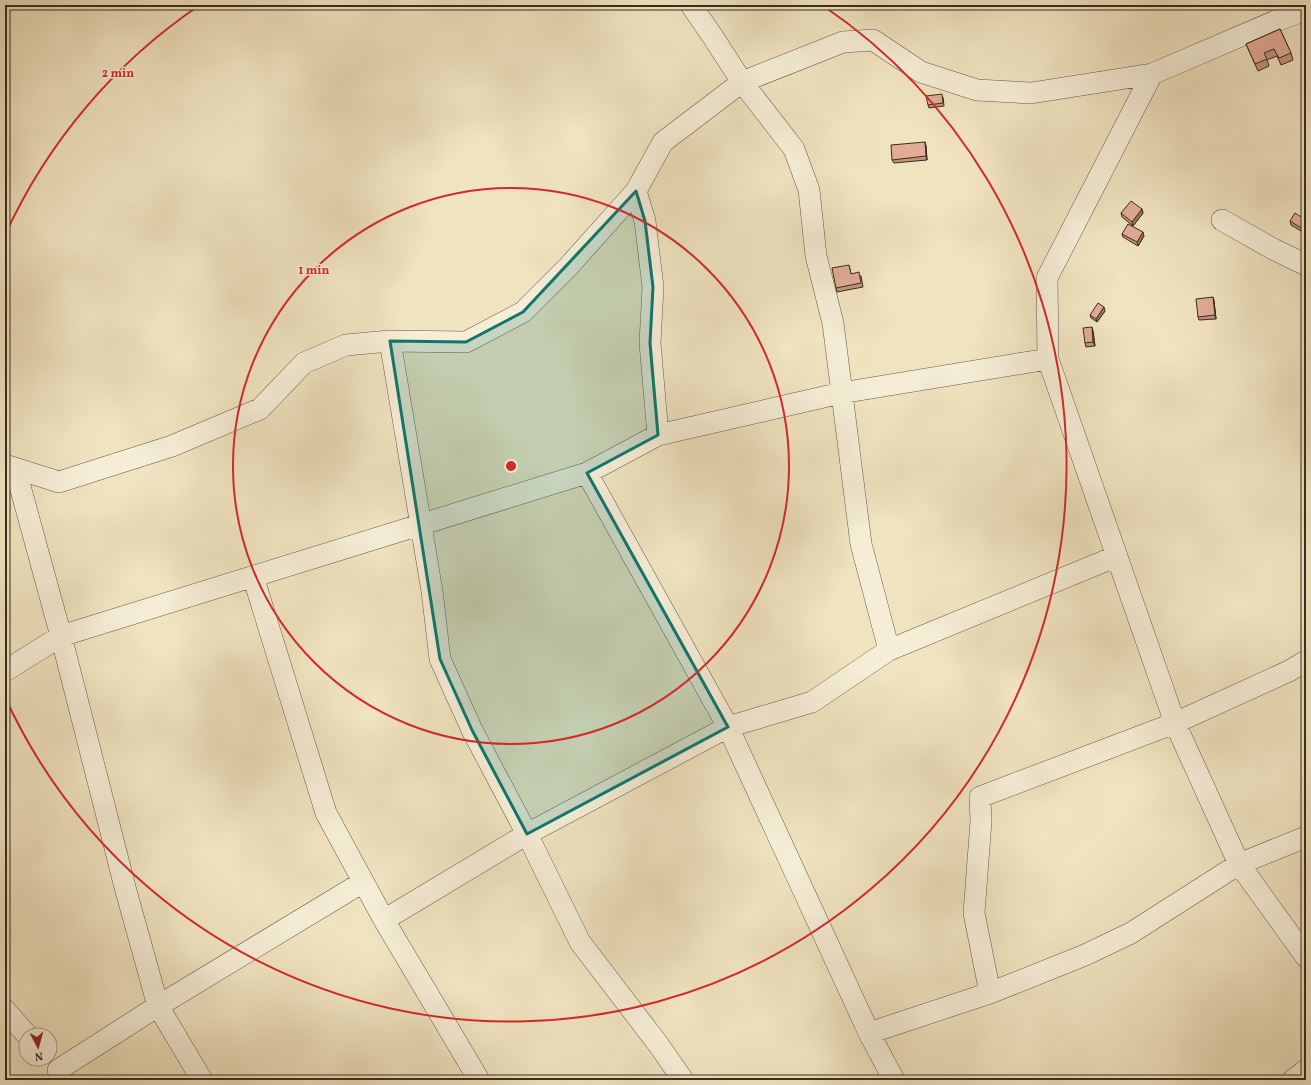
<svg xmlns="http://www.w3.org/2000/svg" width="1311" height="1085" font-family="Vollkorn,serif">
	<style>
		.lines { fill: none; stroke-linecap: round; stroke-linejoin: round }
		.minor-casing { stroke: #675a46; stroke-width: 22 }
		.minor { stroke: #f5edd6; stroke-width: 21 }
		.wall { fill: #c29480; stroke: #392c1e }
		.shaded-wall { fill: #9e7868; stroke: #392c1e }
		.building { fill: #e2ac95; stroke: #392c1e }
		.marked { fill: #0f766e; fill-opacity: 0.2; stroke: #0f766e; stroke-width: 3; stroke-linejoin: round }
		.ring { fill: none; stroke: #d62828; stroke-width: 2 }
		.centre { fill: #d62828; stroke: #f5edd6; stroke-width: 2 }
		.ring-label { font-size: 12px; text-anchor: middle; font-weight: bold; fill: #d62828; stroke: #f5edd6; stroke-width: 3; stroke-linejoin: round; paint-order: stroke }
	</style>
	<rect width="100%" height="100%" fill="#f0e3c0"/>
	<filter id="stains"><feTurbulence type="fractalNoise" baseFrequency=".005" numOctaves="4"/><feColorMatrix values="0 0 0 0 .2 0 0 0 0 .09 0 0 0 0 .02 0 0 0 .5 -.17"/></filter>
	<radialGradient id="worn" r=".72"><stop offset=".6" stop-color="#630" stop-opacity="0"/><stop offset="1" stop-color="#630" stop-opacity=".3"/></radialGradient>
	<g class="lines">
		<g class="minor-casing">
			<path id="minor" d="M 691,5 L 713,37 L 742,82 L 794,149 L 809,190 L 816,256 L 833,323 L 861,544 L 889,650
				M 1306,10 L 1278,20 L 1152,74 L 1047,278 L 1048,359 L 1175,723 L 1239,864 L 1306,957
				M 636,191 L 645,221 L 653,287 L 650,343 L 658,435
				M 1222,220 L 1273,249 L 1306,265
				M 390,341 L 432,591 L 440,659 L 472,730 L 527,834 L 580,942 L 658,1044 L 683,1080
				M 5,465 L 59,482 L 172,446 L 260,409 L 304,363 L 346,345 L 390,341 L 466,342 L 523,312 L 568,267 L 636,191 L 663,142 L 742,82 L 843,42 L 873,40 L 921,72 L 977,90 L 1031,93 L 1152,74
				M 15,468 L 61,636 L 126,891 L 158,1006 L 202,1080
				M 587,473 L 728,727 L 869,1033 L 894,1080
				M 256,586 L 326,813 L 384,920 L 479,1080
				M 5,671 L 61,636 L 587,473 L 658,435 L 841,393 L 1048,359
				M 384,920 L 527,834 L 728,727 L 812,702 L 889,650 L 1117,556
				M 990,993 L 974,913 L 981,821 L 980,797 L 1175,723 L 1289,671 L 1306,661
				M 5,1010 L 27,1035
				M 869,1033 L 990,993 L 1085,955 L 1131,933 L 1239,864 L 1306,837
				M 58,1070 L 158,1006 L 363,882
				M 1293,1080 L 1306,1070"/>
		</g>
		<use href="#minor" class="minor"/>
	</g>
	<path class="wall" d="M 1280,29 L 1291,53 L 1293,60 L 1281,65 L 1277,56 L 1267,60 L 1269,66 L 1258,71 L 1246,44 Z
		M 943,97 L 944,106 L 929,108 L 928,105 Z
		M 925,142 L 926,146 L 927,160 L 894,163 L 892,160 Z
		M 1142,209 L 1143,213 L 1133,226 L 1122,217 L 1121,213 Z
		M 1306,220 L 1306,234 L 1291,225 L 1290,221 Z
		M 1122,234 L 1144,236 L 1138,246 L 1123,237 Z
		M 849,265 L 851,274 L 861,276 L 863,287 L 837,292 L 836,288 Z
		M 1213,297 L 1214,301 L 1216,319 L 1199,320 L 1198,317 Z
		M 1105,311 L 1097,322 L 1091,318 L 1090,315 Z
		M 1093,331 L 1095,346 L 1086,347 L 1085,343 Z"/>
	<path class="shaded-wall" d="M 925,142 L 926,146 L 927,160 L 926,156 Z
		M 1142,209 L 1143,213 L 1133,226 L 1132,222 Z
		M 1143,232 L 1144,236 L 1138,246 L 1137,242 Z
		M 1213,297 L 1214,301 L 1216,319 L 1215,315 Z
		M 1104,307 L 1105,311 L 1097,322 L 1096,319 Z
		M 1092,327 L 1093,331 L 1095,346 L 1093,342 Z"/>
	<path class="building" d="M 1280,29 L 1291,53 L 1279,58 L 1274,49 L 1264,53 L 1267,59 L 1255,64 L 1246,44 Z
		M 942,94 L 943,103 L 928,105 L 926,96 Z
		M 925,142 L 926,156 L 892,160 L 891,145 Z
		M 1131,201 L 1142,209 L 1132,222 L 1121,213 Z
		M 1295,213 L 1306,220 L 1306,231 L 1290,221 Z
		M 1128,224 L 1143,232 L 1137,242 L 1122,234 Z
		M 849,265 L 851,274 L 859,272 L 861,283 L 836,288 L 832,268 Z
		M 1213,297 L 1215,315 L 1198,317 L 1196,299 Z
		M 1098,303 L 1104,307 L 1096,319 L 1090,315 Z
		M 1092,327 L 1093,342 L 1085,343 L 1083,328 Z"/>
	<path class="marked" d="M 636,191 L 645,221 L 653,287 L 650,343 L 658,435 L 587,473 L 728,727 L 527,834 L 472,730 L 440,659 L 390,341 L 466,342 L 523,312 Z"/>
	<g class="ring">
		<circle cx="511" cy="466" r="278"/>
		<path d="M5 235A556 556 0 0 1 200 5M822 5A556 556 0 1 1 5 697"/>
	</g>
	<circle cx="511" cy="466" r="6" class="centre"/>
	<g class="ring-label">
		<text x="118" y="77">2 min</text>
		<text x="314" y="274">1 min</text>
	</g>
	<rect width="1311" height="1085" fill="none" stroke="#f0e3c0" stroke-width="20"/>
	<rect x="6" y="6" width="1299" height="1073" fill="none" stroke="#392c1e" stroke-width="2"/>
	<rect x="10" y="10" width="1291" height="1065" fill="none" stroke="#392c1e"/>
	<g transform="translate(38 1047) rotate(174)"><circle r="19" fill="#f5edd6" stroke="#aaa08c"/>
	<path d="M0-3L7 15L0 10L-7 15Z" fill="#8f2418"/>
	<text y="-6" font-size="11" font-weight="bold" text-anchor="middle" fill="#392c1e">N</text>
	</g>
	<rect width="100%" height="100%" filter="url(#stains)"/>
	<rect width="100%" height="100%" fill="url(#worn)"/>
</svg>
